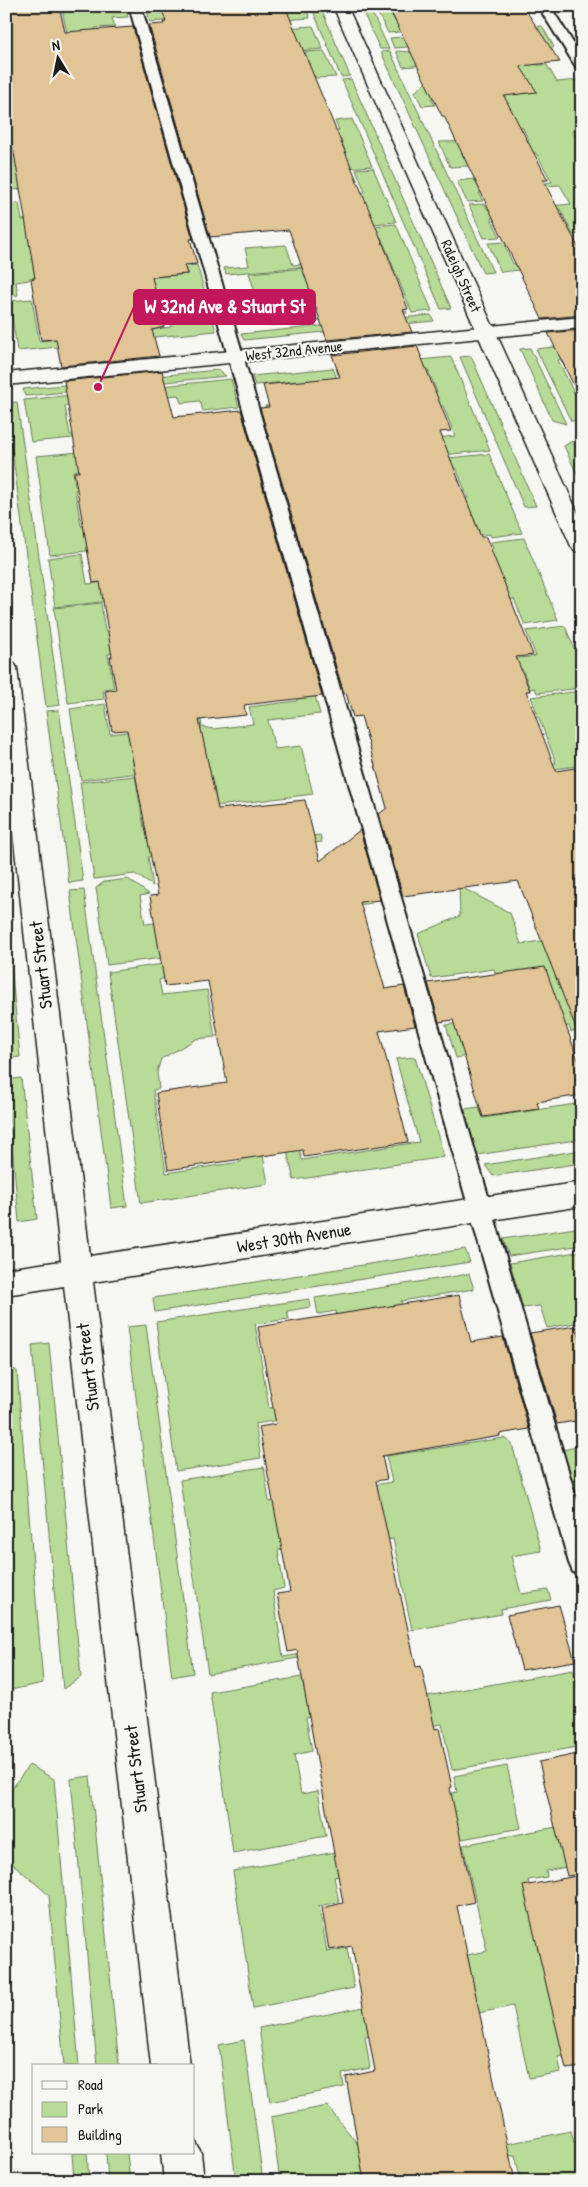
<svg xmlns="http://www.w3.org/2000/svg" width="588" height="2187" font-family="'Patrick Hand',sans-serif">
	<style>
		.green { fill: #b8dc97; stroke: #6a7c5a }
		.building { fill: #e2c596; stroke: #1c1c1c }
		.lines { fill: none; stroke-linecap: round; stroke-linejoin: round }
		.service-casing { stroke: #1c1c1c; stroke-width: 4 }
		.minor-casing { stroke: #1c1c1c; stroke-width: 3 }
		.tertiary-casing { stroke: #1c1c1c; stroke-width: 3 }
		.service { fill: #f6f6f2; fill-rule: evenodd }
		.minor { fill: #f6f6f2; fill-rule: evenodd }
		.tertiary { fill: #f6f6f2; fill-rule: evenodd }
		.labels { text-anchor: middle; stroke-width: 4; stroke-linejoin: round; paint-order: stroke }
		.far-street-label { font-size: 15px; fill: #1c1c1c; stroke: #f6f6f2 }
		.street-label { font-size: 18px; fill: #1c1c1c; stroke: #f6f6f2 }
		.leader { fill: none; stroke: #c2185b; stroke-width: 2 }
		.callout-dot { fill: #c2185b; stroke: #f6f6f2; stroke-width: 2 }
		.callout { fill: #c2185b; stroke: #c2185b; stroke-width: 2 }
		.callout-label { font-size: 19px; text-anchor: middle; font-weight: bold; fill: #fff }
	</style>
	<rect width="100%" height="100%" fill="#f6f6f2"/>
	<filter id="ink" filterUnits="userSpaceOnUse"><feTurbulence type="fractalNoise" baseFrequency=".02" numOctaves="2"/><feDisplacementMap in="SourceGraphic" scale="10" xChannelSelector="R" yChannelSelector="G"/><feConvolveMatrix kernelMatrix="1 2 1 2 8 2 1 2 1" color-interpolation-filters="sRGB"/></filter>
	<g filter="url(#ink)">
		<path class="green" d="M 125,6 L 128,17 L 112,18 L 115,27 L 95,28 L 98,41 L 132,60 L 143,60 L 151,89 L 51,97 L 68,37 L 62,10 Z
			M 146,6 L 160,6 L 161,10 L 305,6 L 310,18 L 194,27 L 191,19 L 150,22 Z
			M 311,6 L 320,6 L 350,76 L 341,77 Z
			M 360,6 L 369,6 L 389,49 L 380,49 Z
			M 374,6 L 393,6 L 395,11 L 390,12 L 399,28 L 481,22 L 517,22 L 388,33 Z
			M 313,26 L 323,49 L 299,51 L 284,28 Z
			M 542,26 L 554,47 L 530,49 L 532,57 L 537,65 L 547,65 L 557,82 L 579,80 L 582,84 L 580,85 L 582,88 L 582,129 L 572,131 L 582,148 L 582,234 L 573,235 L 560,209 L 498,215 L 498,217 L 491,218 L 500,237 L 484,238 L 469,205 L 485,204 L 488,210 L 498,209 L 499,211 L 571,204 L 560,185 L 547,186 L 545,183 L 552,182 L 536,153 L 465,159 L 468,166 L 450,167 L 439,142 L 529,140 L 522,127 L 517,128 L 483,60 L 403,67 L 396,51 L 412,52 L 408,47 L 394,48 L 390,38 Z
			M 324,51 L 336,77 L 316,78 L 315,76 L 307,76 L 303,66 L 310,65 L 305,52 Z
			M 390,51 L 493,272 L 483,273 L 381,52 Z
			M 351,79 L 451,308 L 441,309 L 342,80 Z
			M 427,81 L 442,97 L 431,98 L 435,105 L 422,106 L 415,92 Z
			M 352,119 L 372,166 L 348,168 L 342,157 L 347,156 L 341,140 L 335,141 L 331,130 L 339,130 L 335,121 Z
			M 22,155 L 23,189 L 6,190 L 6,157 Z
			M 373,168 L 396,222 L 341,227 L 306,197 L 365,192 L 356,169 Z
			M 474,179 L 479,188 L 543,183 L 479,193 L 483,201 L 467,202 L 457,181 Z
			M 19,203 L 22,220 L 33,219 L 68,274 L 29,278 L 29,280 L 16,282 L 18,295 L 10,296 L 6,269 L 6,204 Z
			M 396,224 L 432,311 L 412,313 L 381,237 L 373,237 L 332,230 Z
			M 507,242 L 508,245 L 505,246 L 513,264 L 516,264 L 519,270 L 501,272 L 488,243 Z
			M 286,245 L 293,265 L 312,263 L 313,266 L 226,274 L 224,268 L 249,266 L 245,248 Z
			M 197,265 L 216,331 L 114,341 L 113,335 L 171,327 L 165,301 L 156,302 L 146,278 L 188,274 L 186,266 Z
			M 318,267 L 318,292 L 309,293 L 318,320 L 406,311 L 407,313 L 265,326 L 249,273 Z
			M 32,299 L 39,341 L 91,336 L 99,343 L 17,351 L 10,301 Z
			M 431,315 L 434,321 L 244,340 L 241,334 Z
			M 582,344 L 562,359 L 558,360 L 578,401 L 582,401 L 582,420 L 571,421 L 536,349 Z
			M 530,348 L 566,424 L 552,420 L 520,349 Z
			M 471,356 L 536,506 L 524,507 L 460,357 Z
			M 451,357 L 490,450 L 284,472 L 265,406 L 302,402 L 296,381 L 255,385 L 252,376 L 333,368 L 345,403 L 371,445 L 455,436 L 443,406 L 363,414 L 425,393 L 437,392 L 427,368 L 338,375 L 336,368 Z
			M 218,370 L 226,376 L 25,396 L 23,389 Z
			M 231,379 L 239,407 L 203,411 L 200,401 L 181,403 L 178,395 L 65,406 L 70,435 L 93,433 L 94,436 L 31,442 L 24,400 Z
			M 17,402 L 60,705 L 46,707 L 6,404 L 6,403 Z
			M 572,441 L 582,461 L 582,485 L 564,446 Z
			M 133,447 L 84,470 L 73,471 L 75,486 L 122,482 L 123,485 L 75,490 L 81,526 L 130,521 L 95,550 L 50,555 L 36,456 Z
			M 489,454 L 522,533 L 491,537 L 490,534 L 480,535 L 474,519 L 379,507 L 468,498 L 456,468 L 452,468 L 448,458 Z
			M 524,538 L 558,620 L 525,625 L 514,599 L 414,611 L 485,550 L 493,549 L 491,542 Z
			M 82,554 L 87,584 L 179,574 L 200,591 L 55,607 L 48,558 Z
			M 101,603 L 105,631 L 131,628 L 217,642 L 108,654 L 114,688 L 103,689 L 104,699 L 68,703 L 54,608 Z
			M 565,626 L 582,667 L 582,688 L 537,693 L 535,688 L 530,689 L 522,669 L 487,673 L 420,670 L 536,656 L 526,631 Z
			M 582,691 L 582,778 L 577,766 L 484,778 L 482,772 L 556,763 L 531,697 Z
			M 315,696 L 320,714 L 268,720 L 275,749 L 301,746 L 313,794 L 217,806 L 214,787 L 203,788 L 198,766 L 81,780 L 70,709 L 105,704 L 110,734 L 164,728 L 201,720 L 202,727 L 213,729 L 253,724 L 249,707 L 297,701 L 297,698 Z
			M 59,710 L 83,881 L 69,883 L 46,711 Z
			M 135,776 L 144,827 L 172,823 L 268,842 L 320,835 L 322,842 L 272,849 L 364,874 L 372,903 L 294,913 L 208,849 L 148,857 L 153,886 L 135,874 L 94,879 L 80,782 Z
			M 128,879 L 149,894 L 140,896 L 145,924 L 156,923 L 162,958 L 107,965 L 96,888 L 104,882 Z
			M 459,886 L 510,913 L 521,944 L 582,935 L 582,1030 L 571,1032 L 569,1026 L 464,1042 L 468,1056 L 456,1058 L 446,1025 L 509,1016 L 494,969 L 431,978 L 418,934 L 460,916 Z
			M 84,890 L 127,1206 L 111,1208 L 70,891 Z
			M 6,914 L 20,1057 L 6,1059 Z
			M 163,964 L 165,978 L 159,980 L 162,995 L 207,990 L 215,1037 L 196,1039 L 161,1059 L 157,1072 L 159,1089 L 153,1090 L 166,1173 L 241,1162 L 240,1153 L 262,1150 L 268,1184 L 141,1203 L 108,972 Z
			M 415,1057 L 444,1157 L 294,1180 L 287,1151 L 299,1149 L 302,1160 L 419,1142 L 396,1059 Z
			M 21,1078 L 37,1219 L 19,1222 L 6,1080 Z
			M 582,1103 L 582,1139 L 477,1155 L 464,1109 L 479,1107 L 483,1118 Z
			M 582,1150 L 582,1163 L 493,1176 L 485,1165 Z
			M 582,1227 L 582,1245 L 509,1256 L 503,1239 Z
			M 465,1249 L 470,1262 L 155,1312 L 153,1298 Z
			M 582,1251 L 582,1341 L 576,1323 L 547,1328 L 540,1306 L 523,1308 L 510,1263 Z
			M 469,1274 L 474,1289 L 401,1301 L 415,1358 L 337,1318 L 336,1311 L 318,1314 L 315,1298 Z
			M 309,1299 L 310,1307 L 287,1311 L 289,1319 L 255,1324 L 269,1408 L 368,1393 L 370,1405 L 255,1424 L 261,1458 L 176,1471 L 156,1322 Z
			M 146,1325 L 193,1673 L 172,1677 L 127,1327 Z
			M 49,1343 L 81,1677 L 63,1689 L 32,1345 Z
			M 6,1365 L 17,1371 L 43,1683 L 6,1691 Z
			M 504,1438 L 512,1444 L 541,1551 L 511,1556 L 521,1594 L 548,1590 L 551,1600 L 501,1609 L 502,1614 L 412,1630 L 393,1539 L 374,1542 L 371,1534 L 278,1550 L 284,1588 L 273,1591 L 283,1657 L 319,1651 L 320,1654 L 208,1674 L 180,1480 L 264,1467 L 269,1502 L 392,1482 L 386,1456 Z
			M 582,1446 L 582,1532 L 562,1450 Z
			M 573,1670 L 582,1702 L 582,1746 L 452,1770 L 442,1724 L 405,1730 L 399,1701 Z
			M 326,1673 L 394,1702 L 306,1717 L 312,1751 L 294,1755 L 301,1794 L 318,1791 L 326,1836 L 233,1853 L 210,1692 Z
			M 29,1765 L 54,1779 L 79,2066 L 64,2066 L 49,1895 L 6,1858 L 6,1797 Z
			M 507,1766 L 521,1828 L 457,1840 L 459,1853 L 334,1877 L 339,1902 L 319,1906 L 327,1952 L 347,1948 L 354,1988 L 253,2008 L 233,1871 L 427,1835 L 420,1799 L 457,1792 L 454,1776 Z
			M 90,1776 L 119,2066 L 97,2066 L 71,1779 Z
			M 582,1822 L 582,1864 L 546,1871 L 547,1877 L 528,1880 L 554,1982 L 568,2055 L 558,2057 L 561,2072 L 529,2078 L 513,2006 L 365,2036 L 370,2068 L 342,2074 L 344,2087 L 270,2102 L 259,2028 L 473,1985 L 467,1955 L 487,1951 L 463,1845 Z
			M 244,2040 L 263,2181 L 236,2181 L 219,2045 Z
			M 327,2106 L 365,2153 L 472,2151 L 571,2131 L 574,2142 L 582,2140 L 582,2181 L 521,2181 L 515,2155 L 388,2181 L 280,2181 L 271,2117 Z
			M 72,2153 L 87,2153 L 89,2181 L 74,2181 Z
			M 106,2153 L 127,2153 L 130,2181 L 108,2181 Z"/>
		<path class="building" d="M 6,6 L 59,6 L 65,32 L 133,27 L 193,239 L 190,239 L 197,264 L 184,265 L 187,274 L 152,277 L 164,327 L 152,330 L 159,356 L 61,366 L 56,339 L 41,340 L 31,279 L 35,278 L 14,153 L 6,120 Z
			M 161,6 L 285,6 L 388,256 L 408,309 L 403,310 L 412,332 L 327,340 L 289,230 L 210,237 L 149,25 L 164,24 L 163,22 L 166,22 Z
			M 388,6 L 523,6 L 560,62 L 520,66 L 537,92 L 504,96 L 548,180 L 543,180 L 582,254 L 582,315 L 542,319 L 444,116 L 442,116 Z
			M 582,330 L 582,402 L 548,333 Z
			M 417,346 L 451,431 L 440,432 L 481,537 L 486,537 L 533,655 L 516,657 L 530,691 L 526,691 L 556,771 L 575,768 L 582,786 L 582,1035 L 579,1036 L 518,881 L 403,896 L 379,814 L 387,808 L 361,716 L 353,717 L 346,693 L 344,694 L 260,408 L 269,407 L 263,385 L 340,377 L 332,355 Z
			M 162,371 L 174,417 L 241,410 L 322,696 L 244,705 L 246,715 L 199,720 L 218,809 L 305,800 L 320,861 L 360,830 L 380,900 L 360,902 L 385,989 L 404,986 L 415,1026 L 379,1031 L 408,1142 L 304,1157 L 303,1150 L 168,1170 L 156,1093 L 227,1083 L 208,981 L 165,986 L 150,896 L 158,895 L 127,730 L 112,731 L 105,691 L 116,689 L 110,657 L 112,657 L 100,582 L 93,583 L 74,472 L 79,472 L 64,381 Z
			M 545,967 L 582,1071 L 582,1095 L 537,1102 L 539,1109 L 483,1117 L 453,1020 L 439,1022 L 428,983 Z
			M 459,1295 L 471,1342 L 503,1337 L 529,1429 L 499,1434 L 500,1436 L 382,1456 L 387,1479 L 376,1481 L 416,1667 L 421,1666 L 435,1729 L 439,1728 L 452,1787 L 450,1788 L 474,1902 L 457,1906 L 515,2181 L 364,2181 L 346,2077 L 375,2071 L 352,1946 L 329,1950 L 322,1908 L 343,1903 L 297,1650 L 288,1652 L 277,1594 L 290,1592 L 259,1427 L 276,1424 L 258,1327 Z
			M 576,1326 L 582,1347 L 582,1420 L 557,1424 L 530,1333 Z
			M 559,1605 L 575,1661 L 522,1670 L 507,1615 Z
			M 582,1753 L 582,1874 L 567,1876 L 539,1762 Z
			M 582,1875 L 582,2067 L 566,2069 L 523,1886 Z"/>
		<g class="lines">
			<g class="service-casing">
				<path id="service" d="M 129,6 L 141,6 L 582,1518 L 582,1575 L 573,1572 L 569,1563 Z
					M 538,6 L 550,6 L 582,57 L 582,71 L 576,67 Z"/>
			</g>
			<g class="minor-casing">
				<path id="minor" d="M 333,6 L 347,6 L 582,522 L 582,552 L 575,551 L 571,546 Z
					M 6,661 L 14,663 L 17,668 L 90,1256 L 582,1182 L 582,1206 L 93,1282 L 190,2066 L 151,2066 L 64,1286 L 6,1295 L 6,1269 L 61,1261 L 6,770 Z
					M 194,2138 L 201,2153 L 204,2181 L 164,2181 L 161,2153 L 194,2153 Z"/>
			</g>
			<g class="tertiary-casing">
				<path id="tertiary" d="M 582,317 L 582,328 L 6,385 L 6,373 Z"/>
			</g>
			<use href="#service" class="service"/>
			<use href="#minor" class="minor"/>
			<use href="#tertiary" class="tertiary"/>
		</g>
	</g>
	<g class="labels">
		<g class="far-street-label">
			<text transform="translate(461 276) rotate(66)" y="5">Raleigh Street</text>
			<text transform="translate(294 351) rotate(-6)" y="5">West 32nd Avenue</text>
		</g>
		<g class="street-label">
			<text transform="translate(41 965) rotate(-97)" y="6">Stuart Street</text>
			<text transform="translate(294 1238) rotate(-9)" y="6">West 30th Avenue</text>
			<text transform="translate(88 1367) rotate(-97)" y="6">Stuart Street</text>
			<text transform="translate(136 1769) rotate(-97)" y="6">Stuart Street</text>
		</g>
	</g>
	<path class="leader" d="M98 387L134 307"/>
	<circle class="callout-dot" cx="98" cy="387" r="5"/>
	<rect class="callout" x="134" y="290" width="181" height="34" rx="5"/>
	<g class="callout-label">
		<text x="225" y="313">W 32nd Ave &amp; Stuart St</text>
	</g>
	<rect width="588" height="2187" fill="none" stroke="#f6f6f2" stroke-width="25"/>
	<rect x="12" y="12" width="563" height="2162" fill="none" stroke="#1c1c1c" stroke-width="2" filter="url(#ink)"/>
	<rect x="32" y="2064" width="162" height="90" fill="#f6f6f2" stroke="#9f9f9c"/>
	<rect x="42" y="2081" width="25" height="8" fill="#f6f6f2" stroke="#9f9f9c"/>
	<text x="78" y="2090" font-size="15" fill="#1c1c1c">Road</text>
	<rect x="42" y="2102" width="25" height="15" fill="#b8dc97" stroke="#9f9f9c"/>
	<text x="78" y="2114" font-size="15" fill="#1c1c1c">Park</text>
	<rect x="42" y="2127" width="25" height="15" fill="#e2c596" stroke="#9f9f9c"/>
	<text x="78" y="2140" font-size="15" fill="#1c1c1c">Building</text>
	<g transform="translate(58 58) rotate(350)" stroke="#f6f6f2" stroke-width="4" paint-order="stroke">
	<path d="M0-4L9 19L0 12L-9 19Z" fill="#1c1c1c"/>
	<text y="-8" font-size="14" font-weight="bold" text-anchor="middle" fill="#1c1c1c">N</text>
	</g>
</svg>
